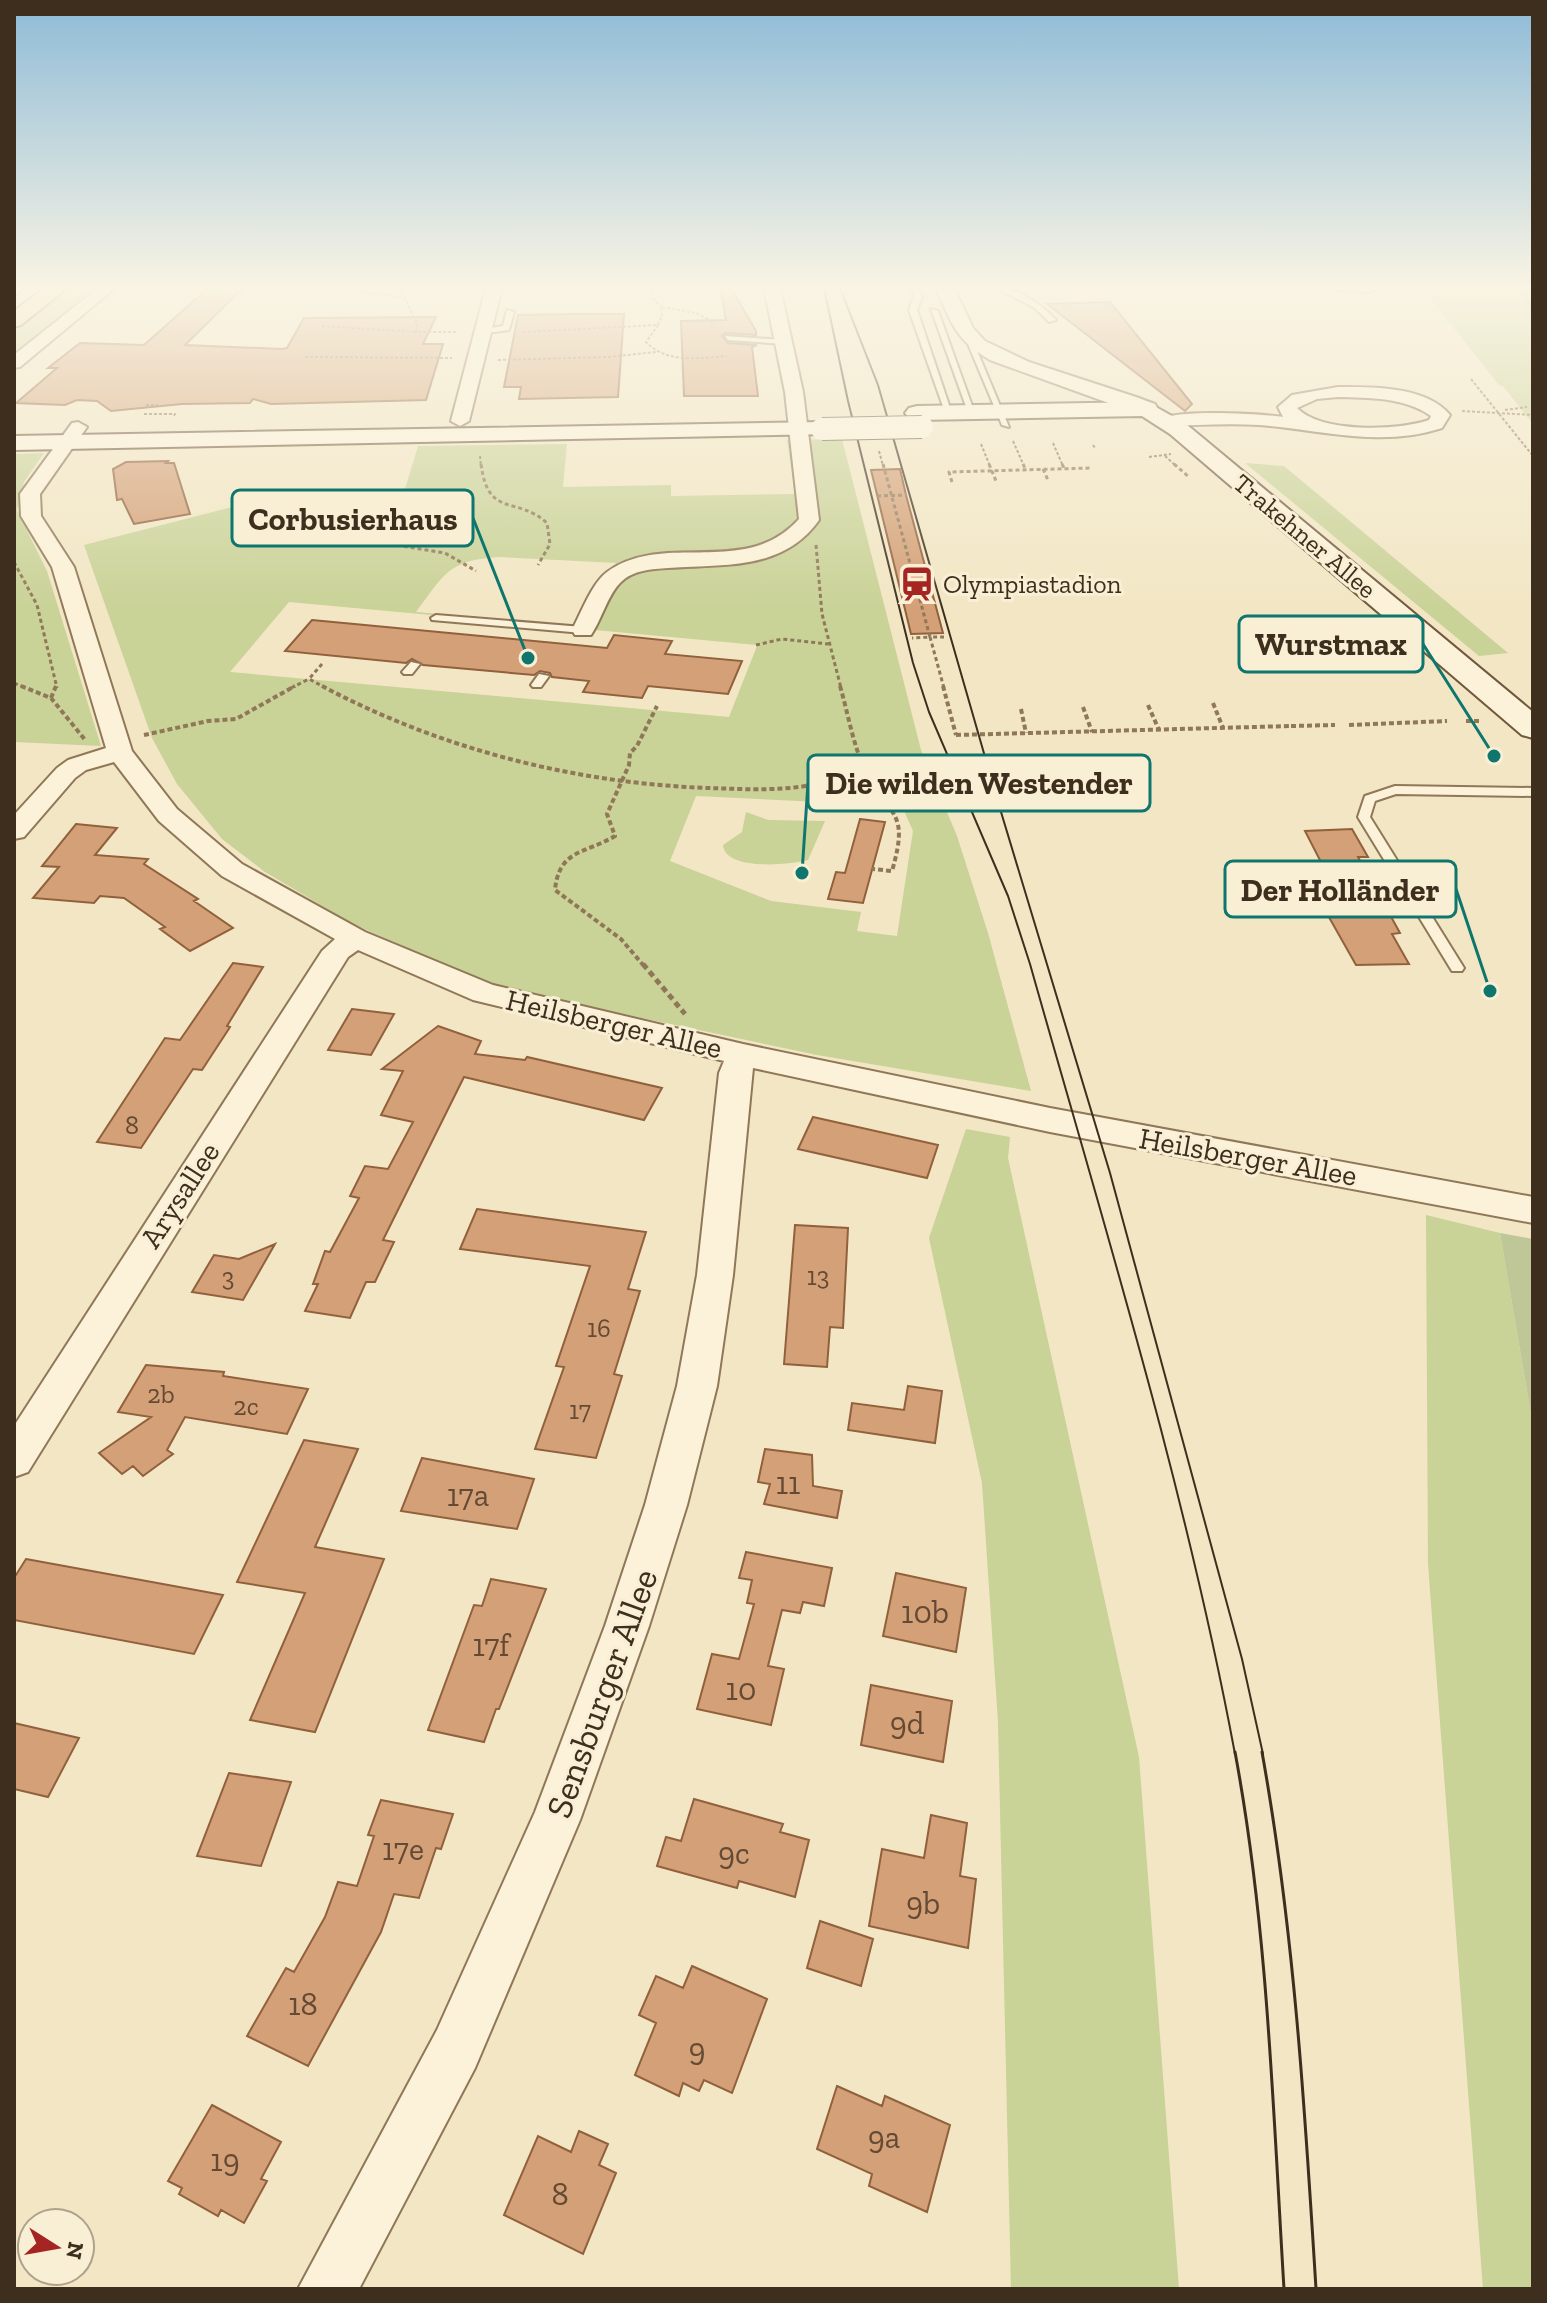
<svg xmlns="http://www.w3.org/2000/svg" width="1547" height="2303" font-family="'Zilla Slab',serif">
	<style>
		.green { fill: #c9d297; fill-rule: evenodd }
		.cemetery { fill: #bfc697 }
		.building { fill: #d4a077; stroke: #91603c; stroke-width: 2 }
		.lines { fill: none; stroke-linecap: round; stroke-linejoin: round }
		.service-casing { stroke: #8f7758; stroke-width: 4 }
		.minor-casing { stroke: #8f7758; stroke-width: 4 }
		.tertiary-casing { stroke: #8f7758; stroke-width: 4 }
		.secondary-casing { stroke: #71583c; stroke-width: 4 }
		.primary-casing { stroke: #5d452d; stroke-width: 4 }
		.path-far3 { stroke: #8f7758; stroke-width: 2; stroke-dasharray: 3 2; stroke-linecap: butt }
		.path-far2 { stroke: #8f7758; stroke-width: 3; stroke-dasharray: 4 3; stroke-linecap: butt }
		.path-far1 { stroke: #8f7758; stroke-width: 4; stroke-dasharray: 5 3; stroke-linecap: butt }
		.path { stroke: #8f7758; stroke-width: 5; stroke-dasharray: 6 4; stroke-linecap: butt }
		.service { fill: #fcf2d9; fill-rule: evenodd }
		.minor { fill: #fcf2d9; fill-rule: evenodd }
		.tertiary { fill: #fcf2d9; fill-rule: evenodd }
		.secondary { fill: #fcf2d9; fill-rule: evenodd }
		.primary { fill: #f8dd9a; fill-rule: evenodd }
		.tram-far1 { stroke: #3e2e1e; stroke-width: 2 }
		.tram { stroke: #3e2e1e; stroke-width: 3 }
		.secondary-bridge-casing { stroke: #71583c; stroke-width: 24; stroke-linecap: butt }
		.path-bridge { stroke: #8f7758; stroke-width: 4; stroke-dasharray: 5 3; stroke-linecap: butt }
		.secondary-bridge { stroke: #fcf2d9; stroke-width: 22 }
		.labels { text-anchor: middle; stroke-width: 6; stroke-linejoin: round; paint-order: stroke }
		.far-street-label { font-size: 26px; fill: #3e2e1e; stroke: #f9efd5 }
		.far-poi-label { font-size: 26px; fill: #3e2e1e; stroke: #f9efd5; text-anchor: start }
		.number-label { font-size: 26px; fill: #644a34 }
		.street-label { font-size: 30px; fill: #3e2e1e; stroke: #f9efd5 }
		.near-number-label { font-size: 32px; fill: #644a34 }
		.near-street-label { font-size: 36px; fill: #3e2e1e; stroke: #f9efd5 }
		.leader { fill: none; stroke: #0f766e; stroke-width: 3 }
		.callout-dot { fill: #0f766e; stroke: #f9efd5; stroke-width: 3 }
		.callout { fill: #f9efd5; stroke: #0f766e; stroke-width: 3 }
		.callout-label { font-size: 32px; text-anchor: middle; font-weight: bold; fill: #3e2e1e }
	</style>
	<rect width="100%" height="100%" fill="#f2e6c4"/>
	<path class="green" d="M 71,288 L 100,288 L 14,356 L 14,332 Z
		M 1422,288 L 1533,288 L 1533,424 L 1503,386 L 1499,385 Z
		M 842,439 L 921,750 L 957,836 L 988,933 L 1031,1091 L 817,1055 L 495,987 L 353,924 L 265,872 L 222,839 L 177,784 L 152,738 L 84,545 L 232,507 L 240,492 L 405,489 L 418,446 L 567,444 L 563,487 L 671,485 L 671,496 L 795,494 L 787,440 ZM 498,557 L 616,563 L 578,626 L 416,612 C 445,574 447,561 498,557 ZM 289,602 L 757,645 L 757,646 L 729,717 L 230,672 ZM 696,796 L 902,806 L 913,831 L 897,936 L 857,931 L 861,912 L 771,901 L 670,861 Z
		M 44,453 L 24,482 L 17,510 L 47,571 L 101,746 L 14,742 L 14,454 Z
		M 1245,463 L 1284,466 L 1508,653 L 1479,656 Z
		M 746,812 L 768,820 L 825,821 L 808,860 C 789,865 725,871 723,845 L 742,832 Z
		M 966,1129 L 1010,1137 L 1008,1158 L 1139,1757 L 1179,2289 L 1011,2289 L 998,1722 L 982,1483 L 929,1238 Z
		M 1426,1215 L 1500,1233 L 1533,1426 L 1533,2289 L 1483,2289 L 1428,1564 Z"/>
	<path class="cemetery" d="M 1500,1233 L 1533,1239 L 1533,1426 Z"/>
	<path class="building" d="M 208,288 L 242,289 L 185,345 L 282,349 L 287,348 L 304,318 L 436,317 L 423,344 L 443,344 L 426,400 L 271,404 L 253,399 L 250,403 L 182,404 L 111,411 L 97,401 L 77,400 L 65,405 L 16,403 L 57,368 L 48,368 L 80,343 L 144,345 Z
		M 720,288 L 731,288 L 756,331 L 756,335 L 725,333 L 722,336 L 728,343 L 757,345 L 752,347 L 758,396 L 684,396 L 681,321 L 726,320 Z
		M 1110,302 L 1192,404 L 1185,411 L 1047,304 Z
		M 584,314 L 624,314 L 618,397 L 519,399 L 521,387 L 504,387 L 518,315 Z
		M 168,461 L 166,463 L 174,463 L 190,514 L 134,524 L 122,499 L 117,500 L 113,469 L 126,462 Z
		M 900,469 L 906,495 L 943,633 L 911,634 L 871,470 Z
		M 312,620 L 607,648 L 614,635 L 672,641 L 665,654 L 742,661 L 728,694 L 648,686 L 642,698 L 583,692 L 589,681 L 552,677 L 550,673 L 540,671 L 534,675 L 423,665 L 412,659 L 406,663 L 285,651 Z
		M 860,819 L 885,822 L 863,903 L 828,899 L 836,872 L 845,873 Z
		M 76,824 L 117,828 L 95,855 L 148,859 L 144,864 L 198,899 L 194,901 L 233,928 L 190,951 L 160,929 L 165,927 L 124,898 L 100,896 L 94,903 L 33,898 L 59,867 L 42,866 Z
		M 1352,829 L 1368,857 L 1358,857 L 1400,933 L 1392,934 L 1409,964 L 1356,965 L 1317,896 L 1321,896 L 1306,866 L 1323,866 L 1305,831 Z
		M 233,963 L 263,967 L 227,1026 L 230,1027 L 202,1070 L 193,1069 L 141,1148 L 97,1142 L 165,1038 L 180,1040 Z
		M 352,1009 L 394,1014 L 371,1055 L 328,1050 Z
		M 438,1026 L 481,1041 L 475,1054 L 525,1060 L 527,1057 L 662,1088 L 644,1120 L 464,1077 L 383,1240 L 394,1242 L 375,1282 L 366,1282 L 350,1318 L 305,1311 L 318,1284 L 313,1284 L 325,1251 L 330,1252 L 359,1198 L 350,1196 L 365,1166 L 388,1169 L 413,1122 L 381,1115 L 403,1071 L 382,1069 Z
		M 813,1117 L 938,1145 L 927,1178 L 798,1149 Z
		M 477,1209 L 646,1232 L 628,1289 L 640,1291 L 614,1374 L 622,1376 L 596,1458 L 535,1449 L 564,1367 L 556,1366 L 590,1266 L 460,1249 Z
		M 795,1225 L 848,1228 L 843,1328 L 830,1327 L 827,1367 L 784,1364 Z
		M 275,1244 L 243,1300 L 192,1292 L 214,1255 L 239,1259 Z
		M 146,1365 L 224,1372 L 223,1376 L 308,1389 L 287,1434 L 185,1417 L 167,1450 L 173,1454 L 143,1476 L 133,1466 L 122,1474 L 99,1453 L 151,1417 L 118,1412 Z
		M 908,1386 L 942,1391 L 935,1443 L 848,1430 L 852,1403 L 904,1410 Z
		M 304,1440 L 358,1449 L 315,1547 L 384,1559 L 315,1732 L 250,1720 L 305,1593 L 237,1582 Z
		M 765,1449 L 812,1455 L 813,1486 L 842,1491 L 837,1518 L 764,1504 L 770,1484 L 758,1482 Z
		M 422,1458 L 534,1479 L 517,1529 L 401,1511 Z
		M 746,1552 L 832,1568 L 824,1606 L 803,1602 L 800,1613 L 782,1610 L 768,1666 L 784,1669 L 771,1725 L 697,1709 L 712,1654 L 739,1659 L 754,1604 L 747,1603 L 752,1580 L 739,1578 Z
		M 26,1559 L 223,1595 L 194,1654 L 14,1620 L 14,1578 Z
		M 896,1573 L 966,1588 L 956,1652 L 883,1636 Z
		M 491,1579 L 546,1589 L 499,1709 L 496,1709 L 484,1742 L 428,1730 L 474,1605 L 482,1606 Z
		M 871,1685 L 952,1701 L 943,1762 L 861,1745 Z
		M 14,1723 L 79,1738 L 48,1797 L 14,1789 Z
		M 229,1773 L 291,1782 L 261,1866 L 197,1856 Z
		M 694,1799 L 783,1824 L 780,1832 L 809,1840 L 795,1897 L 739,1881 L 737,1888 L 657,1866 L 666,1837 L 681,1841 Z
		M 381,1800 L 453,1814 L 441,1849 L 436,1848 L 419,1898 L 394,1894 L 381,1932 L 308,2066 L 247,2036 L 286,1968 L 294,1972 L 325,1917 L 338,1882 L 357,1886 L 374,1836 L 368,1835 Z
		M 931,1815 L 967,1823 L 960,1876 L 976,1879 L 968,1948 L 869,1926 L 882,1849 L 924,1858 Z
		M 820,1921 L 873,1939 L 861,1986 L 807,1968 Z
		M 692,1966 L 767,1999 L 732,2093 L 704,2080 L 699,2091 L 683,2083 L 679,2096 L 635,2075 L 656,2023 L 639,2015 L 656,1976 L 683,1988 Z
		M 837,2086 L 882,2106 L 885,2096 L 950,2125 L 927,2212 L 869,2186 L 872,2174 L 817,2149 Z
		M 212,2105 L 281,2142 L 261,2179 L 267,2181 L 244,2223 L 221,2210 L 218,2216 L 179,2194 L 182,2188 L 168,2181 Z
		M 579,2131 L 608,2144 L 599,2165 L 616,2173 L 583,2254 L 504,2215 L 538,2136 L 571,2152 Z"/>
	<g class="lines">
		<g class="service-casing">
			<path id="service" d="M 912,288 L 918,288 L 922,297 L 917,310 L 952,414 L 945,412 L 909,310 L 914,297 Z
				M 997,288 C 1019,288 1042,305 1056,320 L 1049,322 L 1035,308 Z
				M 1317,288 L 1370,288 L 1374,290 L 1370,292 Z
				M 931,309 L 938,311 L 975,414 L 968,412 Z
				M 507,310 L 514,312 L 509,330 L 479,334 L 479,330 L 503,326 Z
				M 963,332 L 970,334 L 1009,427 L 1002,425 Z
				M 725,336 L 784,340 L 788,342 L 784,344 L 728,340 Z
				M 436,615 L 583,627 L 588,630 L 583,633 L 432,620 L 431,618 Z
				M 411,662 L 420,664 L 412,674 L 404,674 L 402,672 Z
				M 539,674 L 549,676 L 541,687 L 533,687 L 531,685 Z
				M 1395,786 L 1533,788 L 1533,796 L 1396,794 L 1375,801 L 1370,817 L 1464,968 L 1462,971 L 1452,971 L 1358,817 L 1365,796 Z"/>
		</g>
		<g class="minor-casing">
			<path id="minor" d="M 14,288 L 25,288 L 14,295 Z
				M 98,288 L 115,288 L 20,367 L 14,368 L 14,355 Z
				M 486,288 L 502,288 L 469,421 L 460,426 L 451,421 Z
				M 764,288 L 780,288 L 803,392 L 819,520 C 783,571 724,564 668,568 C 652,569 633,570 621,582 C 608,594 602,619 591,635 L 575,635 L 572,630 C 581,613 592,583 607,572 C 664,530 745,579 799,519 L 785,392 Z
				M 1338,387 C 1373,387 1426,386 1450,415 L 1442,428 C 1381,448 1322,430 1259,425 C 1229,423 1198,425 1167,426 L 1158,421 C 1171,408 1262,414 1283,417 L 1278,407 L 1292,395 ZM 1338,397 C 1369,398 1405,397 1431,416 L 1429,420 C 1397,431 1321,433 1297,408 L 1317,399 Z
				M 78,422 L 87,427 L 40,494 L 41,516 L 74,567 L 132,751 L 177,809 L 242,864 L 365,932 L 493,985 L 743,1044 L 1050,1108 L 1533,1197 L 1533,1223 L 1050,1132 L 753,1068 L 733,1275 L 717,1386 L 687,1505 L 649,1626 L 580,1820 L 475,2068 L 359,2289 L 298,2289 L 437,2030 L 535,1812 L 605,1626 L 645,1505 L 677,1386 L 697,1275 L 719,1073 L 724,1061 L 473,1000 L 358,950 L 348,957 L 28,1472 L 14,1477 L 14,1426 L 322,951 L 335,939 L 222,876 L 159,821 L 114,762 L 86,770 L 75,778 L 24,837 L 14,839 L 14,815 L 57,768 L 68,760 L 106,748 L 52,567 L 21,516 L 20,494 L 72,423 Z"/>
		</g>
		<g class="tertiary-casing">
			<path id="tertiary" d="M 936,288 L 954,288 L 973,328 L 985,341 L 1029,362 L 1136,397 L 1155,404 L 1158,409 L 1147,416 L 1139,414 L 990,360 C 956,340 951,323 936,288 Z"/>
		</g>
		<g class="secondary-casing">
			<path id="secondary" d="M 1147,402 L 1186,424 L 1533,712 L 1533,738 L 1522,735 L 1170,434 L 1142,416 L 917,420 L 909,418 L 905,413 L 909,408 L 917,406 Z
				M 822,422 L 830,424 L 834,429 L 830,434 L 14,450 L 14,436 Z"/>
		</g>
		<g class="primary-casing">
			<path id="primary" d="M 45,288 L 67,288 L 21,325 L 14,327 L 14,311 Z"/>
		</g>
		<path class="path-far3" d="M 334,288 L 402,297
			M 400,288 L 417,324 L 416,332 L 458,332
			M 652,288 L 653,298 L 661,307
			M 1523,291 L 1531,307
			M 658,325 L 662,316 L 661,307 L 696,313 L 711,321 L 712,327
			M 322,326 L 416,332
			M 523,332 L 658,325 L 646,342 C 667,364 699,358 727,356
			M 305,357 L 452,358
			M 498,360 L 608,357 L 656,352
			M 1471,379 L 1533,456
			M 146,405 L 158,405
			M 1505,410 L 1527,407
			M 1462,411 L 1533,415
			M 144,414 L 175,414 L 173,417
			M 1013,441 L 1024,466
			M 1053,443 L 1063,466
			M 981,444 L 990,466
			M 1093,445 L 1095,448
			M 879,451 L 883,466
			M 480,456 L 481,466
			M 1165,456 L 1176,466
			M 1149,457 L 1171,454"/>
		<path class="path-far2" d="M 481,464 C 488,519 516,495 547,523 L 550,544 L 538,565
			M 883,464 L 930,637 L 912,638
			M 989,464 L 996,481
			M 1023,464 L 1026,470
			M 1062,464 L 1064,468
			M 1174,464 L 1189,477
			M 1043,469 L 1048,480
			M 952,482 L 949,472 L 1091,468
			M 877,496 L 906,495
			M 383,543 L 445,553 L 476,571
			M 816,545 L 822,614 L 841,688
			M 14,562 L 37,605 L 57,688
			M 756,645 L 782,639 L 828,644
			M 322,664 L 309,679 L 326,688
			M 14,683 L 26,688
			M 291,688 L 309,679
			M 944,688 L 930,637 L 944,637"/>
		<path class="path-far1" d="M 21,686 L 51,698 L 86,741
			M 322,686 C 441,749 573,783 708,788 C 740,789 774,791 806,786 C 826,783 844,773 864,768
			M 840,686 C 848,713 853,745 865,770 C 890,819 910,809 892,871 L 872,869
			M 943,686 L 956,735
			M 51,698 L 56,686
			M 1213,703 L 1223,728
			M 1148,705 L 1159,730
			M 1083,707 L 1092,732
			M 1021,709 L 1026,733
			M 1466,721 L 1479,721
			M 1349,725 L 1447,721
			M 1291,726 L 1335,725
			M 144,735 L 208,721 L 236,719 L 295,686
			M 644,966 L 621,939 L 555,890 C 559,849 585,854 615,836 L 607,814 L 629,765 L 630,753 L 637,746 L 657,706"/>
		<path class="path" d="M 643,964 L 685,1014"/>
		<use href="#service" class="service"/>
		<use href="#minor" class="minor"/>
		<use href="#tertiary" class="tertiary"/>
		<use href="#secondary" class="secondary"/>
		<use href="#primary" class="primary"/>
		<path class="tram-far1" d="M 824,288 L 848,401 L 913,663 L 929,712 L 1008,896 L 1030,964 C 1104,1226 1185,1486 1235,1754
			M 840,288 L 878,385 L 998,802 L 1110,1173 L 1242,1659 L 1263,1754"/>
		<path class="tram" d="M 1235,1752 C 1268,1929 1273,2110 1284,2289
			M 1262,1752 C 1294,1930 1305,2110 1316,2289"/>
		<g class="secondary-bridge-casing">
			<path id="secondary-bridge" d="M 822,429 L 922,427"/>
		</g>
		<path class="path-bridge" d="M 956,735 L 1291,726"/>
		<use href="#secondary-bridge" class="secondary-bridge"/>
	</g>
	<linearGradient id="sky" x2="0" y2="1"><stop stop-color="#8ebbd7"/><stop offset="0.47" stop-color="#f9f4e4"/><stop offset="1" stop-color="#f9f4e4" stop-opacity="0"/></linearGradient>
	<rect width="1547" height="610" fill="url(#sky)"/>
	<defs>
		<g id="station-bare" transform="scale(2.76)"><path d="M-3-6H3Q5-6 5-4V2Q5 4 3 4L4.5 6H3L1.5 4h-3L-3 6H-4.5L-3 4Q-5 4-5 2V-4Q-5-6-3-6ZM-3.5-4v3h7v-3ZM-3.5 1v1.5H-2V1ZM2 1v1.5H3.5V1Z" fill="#a42522" stroke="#f9efd5" stroke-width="2.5" paint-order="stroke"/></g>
	</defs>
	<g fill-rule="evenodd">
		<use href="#station-bare" x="917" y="584"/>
	</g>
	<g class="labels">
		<g class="far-street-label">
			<text transform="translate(1305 536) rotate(40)" y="9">Trakehner Allee</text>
		</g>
		<g class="far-poi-label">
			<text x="943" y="593">Olympiastadion</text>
		</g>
		<g class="number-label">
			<text x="132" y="1134">8</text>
			<text x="818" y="1285">13</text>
			<text x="228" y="1286">3</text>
			<text x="599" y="1337">16</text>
			<text x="161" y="1403">2b</text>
			<text x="246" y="1415">2c</text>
			<text x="580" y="1419">17</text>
		</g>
		<g class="street-label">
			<text transform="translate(614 1024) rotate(13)" y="10">Heilsberger Allee</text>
			<text transform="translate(1248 1157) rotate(10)" y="10">Heilsberger Allee</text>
			<text transform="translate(180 1195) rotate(-57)" y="10">Arysallee</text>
		</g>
		<g class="near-number-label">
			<text x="788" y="1494">11</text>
			<text x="468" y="1506">17a</text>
			<text x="925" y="1623">10b</text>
			<text x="491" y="1656">17f</text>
			<text x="741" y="1700">10</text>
			<text x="907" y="1734">9d</text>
			<text x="403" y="1860">17e</text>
			<text x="734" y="1864">9c</text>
			<text x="923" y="1914">9b</text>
			<text x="303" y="2015">18</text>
			<text x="697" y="2060">9</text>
			<text x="884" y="2148">9a</text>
			<text x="225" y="2171">19</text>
			<text x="560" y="2205">8</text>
		</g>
		<g class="near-street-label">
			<text transform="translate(601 1693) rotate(-70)" y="13">Sensburger Allee</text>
		</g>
	</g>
	<path class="leader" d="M528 658L473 518M1494 756L1423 644M802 873L808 783M1490 991L1456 889"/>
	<g class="callout-dot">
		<circle cx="528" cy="658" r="8"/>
		<circle cx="1494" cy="756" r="8"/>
		<circle cx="802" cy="873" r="8"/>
		<circle cx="1490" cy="991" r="8"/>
	</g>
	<g class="callout">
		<rect x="232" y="490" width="241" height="56" rx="8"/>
		<rect x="1239" y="616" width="184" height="56" rx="8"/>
		<rect x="808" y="755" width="342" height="56" rx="8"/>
		<rect x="1225" y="861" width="231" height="56" rx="8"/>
	</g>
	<g class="callout-label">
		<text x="353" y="530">Corbusierhaus</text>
		<text x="1331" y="655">Wurstmax</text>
		<text x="979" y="794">Die wilden Westender</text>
		<text x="1340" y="901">Der Holländer</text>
	</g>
	<rect width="1547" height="2303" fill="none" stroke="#3e2e1e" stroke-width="32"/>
	<g transform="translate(56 2247) rotate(101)"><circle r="38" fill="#f9efd5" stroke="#aea28c" stroke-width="2"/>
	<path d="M0-6L14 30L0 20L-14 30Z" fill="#a42522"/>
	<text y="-12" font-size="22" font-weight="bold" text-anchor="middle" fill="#3e2e1e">N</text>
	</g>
</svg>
